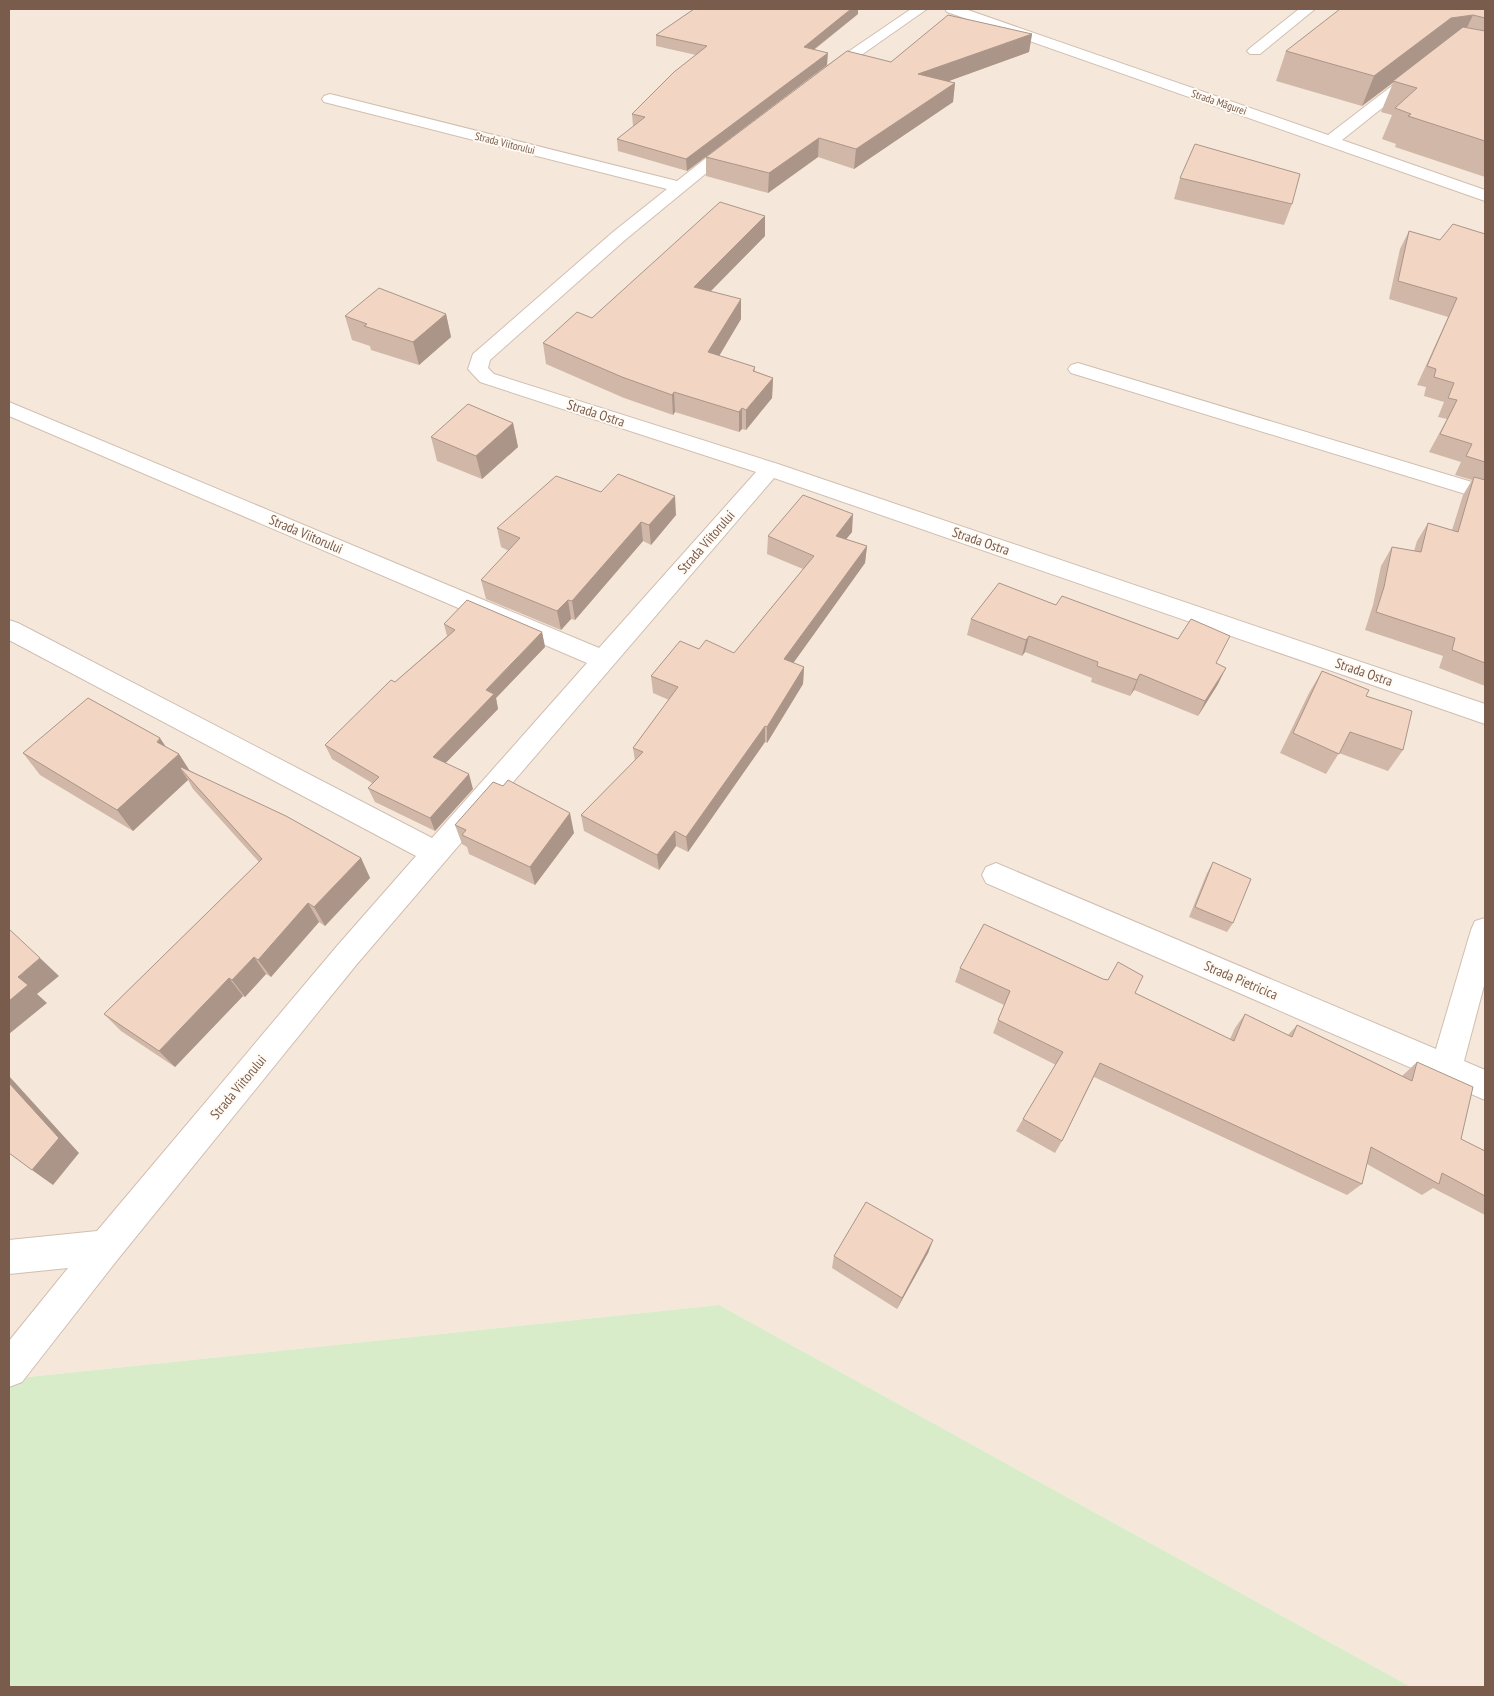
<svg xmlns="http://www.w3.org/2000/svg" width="1494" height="1696" font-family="'PT Sans Narrow',sans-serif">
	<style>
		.residential { fill: #f5e8da }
		.green { fill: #d8ecc9 }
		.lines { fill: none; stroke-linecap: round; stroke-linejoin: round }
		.minor-casing { stroke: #d1beb0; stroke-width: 2 }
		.minor { fill: #fff; fill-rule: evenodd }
		.wall { fill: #d1b7a8 }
		.shaded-wall { fill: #aa9588 }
		.building { fill: #f3d5c3; stroke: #aa9588 }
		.labels { text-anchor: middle; stroke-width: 4; stroke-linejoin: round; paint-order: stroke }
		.far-street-label { font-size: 11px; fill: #7a5c4d; stroke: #fffaf3 }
		.street-label { font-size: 14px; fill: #7a5c4d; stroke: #fffaf3 }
	</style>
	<rect width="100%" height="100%" fill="#fdf6ec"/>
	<path class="residential" d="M 9,9 L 1485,9 L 1485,1687 L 1411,1687 L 719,1305 L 9,1379 Z"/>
	<path class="green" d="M 719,1305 L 1411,1687 L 9,1687 L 9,1379 Z"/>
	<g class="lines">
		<g class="minor-casing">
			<path id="minor" d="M 911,9 L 927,9 L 830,77 L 820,77 L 817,74 L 820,71 Z
				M 945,9 L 965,9 L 1328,135 L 1410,72 L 1420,72 L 1423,75 L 1420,78 L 1342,140 L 1485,190 L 1485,201 L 947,12 Z
				M 1299,9 L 1315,9 L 1260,54 L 1250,54 L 1247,51 L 1250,48 Z
				M 330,94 L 677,181 L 729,140 L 741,140 L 743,143 L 625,240 L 490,360 L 488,368 L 494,374 L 778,464 L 1485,704 L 1485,724 L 774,478 L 357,964 L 118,1259 L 22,1382 L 9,1387 L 9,1341 L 68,1268 L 9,1274 L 9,1240 L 97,1231 L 337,946 L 416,856 L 9,640 L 9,620 L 18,623 L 432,838 L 587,663 L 9,416 L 9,402 L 599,648 L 756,472 L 480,382 L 468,369 L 473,354 L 613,232 L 667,189 L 324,102 L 322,99 L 324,96 Z
				M 1078,363 L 1485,486 L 1485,500 L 1071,373 L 1068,369 L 1071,365 Z
				M 996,863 L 1436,1049 L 1471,930 L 1475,921 L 1485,918 L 1485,982 L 1464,1061 L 1485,1070 L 1485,1100 L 986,883 L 982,875 L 986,867 Z"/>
		</g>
		<use href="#minor" class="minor"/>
	</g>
	<path class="wall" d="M 1485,9 L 1485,177 L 1395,147 L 1396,144 L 1382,139 L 1392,115 L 1381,112 L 1393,83 L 1362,106 L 1276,81 L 1286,51 Z
		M 858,14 L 814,50 L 827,65 L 687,171 L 618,151 L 617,139 L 634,126 L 633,126 L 632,114 L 696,55 L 656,46 L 656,35 Z
		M 1032,34 L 1029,52 L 948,81 L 955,83 L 953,102 L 854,169 L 818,157 L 768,193 L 706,176 L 706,157 L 891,62 Z
		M 1180,178 L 1292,204 L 1284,225 L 1174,199 Z
		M 1409,231 L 1440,240 L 1485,234 L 1485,686 L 1439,668 L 1443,656 L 1365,630 L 1373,605 L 1381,566 L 1392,547 L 1414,551 L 1417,541 L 1428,523 L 1452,530 L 1463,495 L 1472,480 L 1455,475 L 1461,462 L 1429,452 L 1447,419 L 1438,417 L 1444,402 L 1424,396 L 1426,387 L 1417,385 L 1448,317 L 1389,299 L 1400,249 Z
		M 765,236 L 711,291 L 741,319 L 719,356 L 755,367 L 755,371 L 773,378 L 772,398 L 746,430 L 742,429 L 739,432 L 675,412 L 673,415 L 624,398 L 546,364 L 543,343 L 592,318 Z
		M 446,314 L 451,337 L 419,365 L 371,350 L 370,346 L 352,340 L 345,316 Z
		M 513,423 L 518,447 L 482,479 L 437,461 L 431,437 Z
		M 601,492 L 676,515 L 651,545 L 643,541 L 575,620 L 571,619 L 561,630 L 486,599 L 481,580 L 509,551 L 501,547 L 497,528 Z
		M 852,532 L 846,539 L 867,546 L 865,563 L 793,663 L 804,667 L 803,684 L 767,743 L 765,742 L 688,852 L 676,846 L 659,870 L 584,831 L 581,815 L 635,761 L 633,748 L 669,700 L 653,693 L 651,676 L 699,649 L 734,653 L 803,569 L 767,554 L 768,536 Z
		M 1056,605 L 1216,664 L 1218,684 L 1198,716 L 1134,690 L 1130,696 L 1091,682 L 1092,678 L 1025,652 L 1022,656 L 967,635 L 971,619 Z
		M 444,624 L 542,632 L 545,647 L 496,698 L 498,709 L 445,763 L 473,789 L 435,831 L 375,802 L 368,788 L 372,783 L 332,759 L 325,745 L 395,682 L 447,636 Z
		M 1322,671 L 1366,696 L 1403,750 L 1388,771 L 1339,753 L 1326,774 L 1280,753 L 1309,693 Z
		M 165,747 L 179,754 L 189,770 L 361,858 L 370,878 L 325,926 L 319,922 L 271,977 L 266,974 L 245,997 L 243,996 L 175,1067 L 121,1031 L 104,1014 L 259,862 L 193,789 L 188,780 L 133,831 L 40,775 L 23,753 Z
		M 455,825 L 574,833 L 535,885 L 469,854 L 467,847 L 462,844 Z
		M 1213,862 L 1233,923 L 1227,932 L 1189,917 L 1207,873 Z
		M 960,968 L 1103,979 L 1135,993 L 1230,1039 L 1235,1028 L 1245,1014 L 1288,1035 L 1297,1025 L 1402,1076 L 1417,1062 L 1461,1139 L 1485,1151 L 1485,1215 L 1433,1188 L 1422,1195 L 1367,1164 L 1362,1184 L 1347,1195 L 1094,1077 L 1062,1141 L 1055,1153 L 1016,1131 L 1023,1119 L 1056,1065 L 993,1033 L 1004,1005 L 955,982 Z
		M 933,1240 L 928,1253 L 897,1309 L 832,1268 L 834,1256 Z"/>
	<path class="shaded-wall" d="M 851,9 L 858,9 L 858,14 L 803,58 L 804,47 Z
		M 1473,15 L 1459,44 L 1438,48 L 1362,106 L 1374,76 L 1451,18 Z
		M 1032,34 L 1029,52 L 916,93 L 918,74 Z
		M 828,53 L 827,65 L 687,171 L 686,159 Z
		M 955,83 L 953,102 L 854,169 L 856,149 Z
		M 819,138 L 818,157 L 768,193 L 769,173 Z
		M 765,216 L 765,236 L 695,307 L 694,287 Z
		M 741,299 L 741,319 L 709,373 L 708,352 Z
		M 446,314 L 451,337 L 419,365 L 413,342 Z
		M 773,378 L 772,398 L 746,430 L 746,410 Z
		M 674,392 L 675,412 L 673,415 L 672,395 Z
		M 742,408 L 742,429 L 739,432 L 739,412 Z
		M 513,423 L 518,447 L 482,479 L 476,456 Z
		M 675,496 L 676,515 L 651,545 L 649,525 Z
		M 853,514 L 852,532 L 835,553 L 836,536 Z
		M 641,522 L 643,541 L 575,620 L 572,601 Z
		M 867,546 L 865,563 L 784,676 L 784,659 Z
		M 568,600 L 571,619 L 561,630 L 557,611 Z
		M 542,632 L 545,647 L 496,698 L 498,709 L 438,771 L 433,757 L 486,690 Z
		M 1029,636 L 1025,652 L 1022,656 L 1026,640 Z
		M 804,667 L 803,684 L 767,743 L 767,727 Z
		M 1226,668 L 1218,684 L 1198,716 L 1205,701 Z
		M 1140,674 L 1134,690 L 1130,696 L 1137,680 Z
		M 765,726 L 765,742 L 688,852 L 686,837 Z
		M 160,738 L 174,759 L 179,754 L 193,776 L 180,768 L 188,780 L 133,831 L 117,810 Z
		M 469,774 L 473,789 L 435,831 L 430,818 Z
		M 570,813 L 574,833 L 535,885 L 530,867 Z
		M 675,831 L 676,846 L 659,870 L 657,855 Z
		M 361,858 L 370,878 L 325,926 L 314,907 Z
		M 308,903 L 319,922 L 271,977 L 258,960 Z
		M 254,957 L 266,974 L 245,997 L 232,980 Z
		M 40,958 L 59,976 L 37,994 L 47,1003 L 9,1034 L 9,1001 L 18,977 Z
		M 229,978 L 243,996 L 175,1067 L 159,1051 Z
		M 9,1076 L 79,1153 L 53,1185 L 32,1170 L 9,1083 Z
		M 933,1240 L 928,1253 L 897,1309 L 902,1298 Z"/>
	<path class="building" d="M 694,9 L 851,9 L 804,47 L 828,53 L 686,159 L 617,139 L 645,117 L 632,114 L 674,72 L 707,46 L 656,35 Z
		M 1340,9 L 1485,9 L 1485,18 L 1473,15 L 1451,18 L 1374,76 L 1286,51 Z
		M 948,15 L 1032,34 L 918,74 L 955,83 L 856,149 L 819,138 L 769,173 L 706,157 L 847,51 L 891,62 Z
		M 1463,27 L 1485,31 L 1485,141 L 1408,116 L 1411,114 L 1395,108 L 1417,88 L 1393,81 Z
		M 1195,144 L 1300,174 L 1292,204 L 1180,178 Z
		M 720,202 L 765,216 L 694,287 L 741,299 L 708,352 L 755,367 L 753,371 L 773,378 L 746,410 L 742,408 L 739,412 L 674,392 L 672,395 L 622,377 L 543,343 L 577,312 L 592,318 Z
		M 1453,224 L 1485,234 L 1485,462 L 1466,456 L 1472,444 L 1440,434 L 1457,400 L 1448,398 L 1454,383 L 1434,377 L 1436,369 L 1427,366 L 1457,298 L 1398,281 L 1409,231 L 1440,240 Z
		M 379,288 L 446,314 L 413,342 L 364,326 L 367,324 L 345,316 Z
		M 468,404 L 513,423 L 476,456 L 431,437 Z
		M 618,474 L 675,496 L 649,525 L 641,522 L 572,601 L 568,600 L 557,611 L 481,580 L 520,538 L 497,528 L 556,476 L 601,492 Z
		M 1474,477 L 1485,480 L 1485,663 L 1452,650 L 1455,638 L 1376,612 L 1384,587 L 1392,547 L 1421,552 L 1428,523 L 1458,532 Z
		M 803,495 L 853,514 L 836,536 L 867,546 L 784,659 L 804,667 L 767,727 L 765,726 L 686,837 L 675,831 L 657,855 L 581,815 L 643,752 L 633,748 L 678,687 L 651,676 L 680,641 L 699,649 L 706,640 L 734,653 L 814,556 L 768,536 Z
		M 999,583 L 1056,605 L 1062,596 L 1178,639 L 1191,619 L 1230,636 L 1216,663 L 1226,668 L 1205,701 L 1140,674 L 1137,680 L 1097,666 L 1098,662 L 1029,636 L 1026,640 L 971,619 Z
		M 467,600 L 542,632 L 486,690 L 494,694 L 433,757 L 469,774 L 430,818 L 368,788 L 379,777 L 325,745 L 391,680 L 395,682 L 455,630 L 444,624 Z
		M 1322,671 L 1369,690 L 1366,696 L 1412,711 L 1403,750 L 1350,732 L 1339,754 L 1293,733 Z
		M 88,698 L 160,738 L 157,742 L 179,754 L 117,810 L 23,753 Z
		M 181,767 L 286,816 L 361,858 L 314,907 L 308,903 L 258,960 L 254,957 L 232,980 L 229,978 L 159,1051 L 104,1014 L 262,859 L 180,768 Z
		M 508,780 L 570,813 L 530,867 L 462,835 L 466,830 L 455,825 L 493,782 L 503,786 Z
		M 1213,862 L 1251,879 L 1233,923 L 1195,907 Z
		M 984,924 L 1103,979 L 1108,980 L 1118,962 L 1143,976 L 1135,993 L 1234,1041 L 1245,1014 L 1292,1037 L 1297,1025 L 1412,1081 L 1417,1062 L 1473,1087 L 1461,1139 L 1485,1151 L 1485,1196 L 1442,1173 L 1439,1184 L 1371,1147 L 1362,1184 L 1100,1063 L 1062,1141 L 1023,1119 L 1063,1052 L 998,1020 L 1010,991 L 960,968 Z
		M 9,929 L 40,958 L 18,977 L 28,985 L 9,1001 Z
		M 9,1083 L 59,1138 L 32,1170 L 9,1153 Z
		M 866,1202 L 933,1240 L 902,1298 L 834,1256 Z"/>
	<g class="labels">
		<g class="far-street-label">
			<text transform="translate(1219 102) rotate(19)" y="4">Strada Măgurei</text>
			<text transform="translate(505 143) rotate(14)" y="4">Strada Viitorului</text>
		</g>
		<g class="street-label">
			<text transform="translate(596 413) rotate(18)" y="5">Strada Ostra</text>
			<text transform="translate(306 534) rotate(23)" y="5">Strada Viitorului</text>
			<text transform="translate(981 541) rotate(19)" y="5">Strada Ostra</text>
			<text transform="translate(706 542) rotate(-49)" y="5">Strada Viitorului</text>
			<text transform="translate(1364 672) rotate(19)" y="5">Strada Ostra</text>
			<text transform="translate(1241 980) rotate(23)" y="5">Strada Pietricica</text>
			<text transform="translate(238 1087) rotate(-50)" y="5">Strada Viitorului</text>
		</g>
	</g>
	<rect width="1494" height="1696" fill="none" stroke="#7a5c4d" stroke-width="20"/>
</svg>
